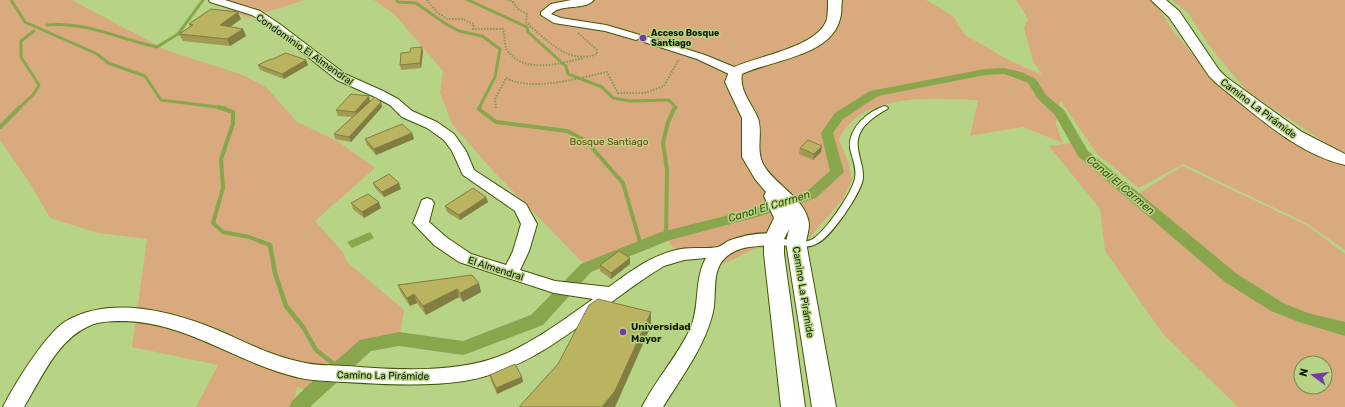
<svg xmlns="http://www.w3.org/2000/svg" width="1345" height="407" font-family="Rubik,sans-serif">
	<style>
		.green { fill: #d9aa7e; fill-rule: evenodd }
		.water { fill: #88a64c }
		.lines { fill: none; stroke-linecap: round; stroke-linejoin: round }
		.stream-far2 { stroke: #88a64c; stroke-width: 3 }
		.stream-far1 { stroke: #88a64c; stroke-width: 4 }
		.stream { stroke: #88a64c; stroke-width: 4.5 }
		.canal { fill: #88a64c; fill-rule: evenodd }
		.service-casing { stroke: #405600; stroke-width: 2 }
		.minor-casing { stroke: #405600; stroke-width: 2 }
		.tertiary-casing { stroke: #405600; stroke-width: 2 }
		.path { stroke: #839a5c; stroke-width: 2; stroke-dasharray: 1.5 1.5; stroke-linecap: butt }
		.service { fill: #fff; fill-rule: evenodd }
		.minor { fill: #fff; fill-rule: evenodd }
		.tertiary { fill: #fff; fill-rule: evenodd }
		.wall { fill: #a09a52 }
		.shaded-wall { fill: #827d42 }
		.building { fill: #bab35f; stroke: #827d42 }
		.poi-dot { fill: #7739ae; stroke: #b7d486; stroke-width: 1.5 }
		.labels { text-anchor: middle; stroke-width: 3; stroke-linejoin: round; paint-order: stroke }
		.far-poi-label { font-size: 9px; font-weight: bold; fill: #131c00; stroke: #b7d486; text-anchor: start }
		.street-label { font-size: 10px; fill: #131c00; stroke: #b7d486 }
		.park-label { font-size: 10px; fill: #73440a; stroke: #b7d486 }
		.poi-label { font-size: 10px; font-weight: bold; fill: #131c00; stroke: #b7d486; text-anchor: start }
		.water-label { font-size: 11px; font-style: italic; fill: #3a4d09; stroke: #b7d486 }
	</style>
	<rect width="100%" height="100%" fill="#b7d486"/>
	<path class="green" d="M 0,0 L 72,0 L 166,50 L 243,75 L 267,88 L 297,122 L 339,142 L 375,168 L 315,221 L 343,252 L 347,262 L 404,310 L 399,339 L 366,345 L 327,386 L 303,389 L 297,387 L 293,407 L 196,407 L 218,365 L 132,347 L 147,239 L 98,233 L 50,218 L 31,185 L 0,140 Z
		M 208,0 L 305,0 L 248,18 Z
		M 374,0 L 926,0 L 953,16 L 965,35 L 1007,59 L 1042,75 L 1033,61 L 1024,28 L 1028,19 L 1016,0 L 1151,0 L 1159,8 L 1170,27 L 1218,85 L 1318,157 L 1345,164 L 1345,250 L 1306,223 L 1183,164 L 1139,188 L 1097,154 L 1060,100 L 1056,124 L 1063,143 L 1023,127 L 970,136 L 978,100 C 935,98 858,92 839,140 L 849,164 L 852,180 L 842,200 L 810,237 L 752,250 L 722,265 L 672,247 L 663,231 L 584,264 L 493,171 L 452,124 L 440,93 L 443,71 L 394,14 Z
		M 1172,0 L 1345,0 L 1345,152 L 1338,151 L 1247,91 L 1214,52 L 1188,13 Z
		M 1071,143 L 1129,200 L 1182,166 L 1308,226 L 1345,254 L 1345,407 L 1238,407 L 1163,334 L 1105,251 L 1100,209 L 1049,146 ZM 1301,363 L 1325,363 L 1325,387 L 1301,387 Z"/>
	<path class="water" d="M 370,232 L 374,238 L 352,248 L 347,242 Z"/>
	<g class="lines">
		<path class="stream-far2" d="M 11,0 L 25,22 L 97,54 L 108,63 L 145,76 L 161,100 L 225,108
			M 397,0 L 398,2 L 416,3 L 446,24 L 459,31 L 482,36 L 500,49 L 495,77 L 479,108
			M 468,0 L 527,27 L 528,32 L 560,61
			M 47,25 C 86,21 119,39 157,47 L 178,34 L 203,0
			M 562,63 L 566,66 L 568,74 L 602,87 L 613,98 L 631,101 L 669,100 L 676,108
			M 19,108 L 33,95 L 39,85 L 21,57 L 21,41 L 34,31"/>
		<path class="stream-far1" d="M 218,107 L 233,112 L 233,124 L 221,159 L 223,188 L 213,223 L 223,232 L 249,237 L 262,242
			M 480,107 L 479,109 L 496,122 L 567,131 L 586,141 L 623,183 L 640,242
			M 0,127 L 20,107
			M 666,236 L 667,170 L 663,143 L 668,122 L 675,107"/>
		<path class="stream" d="M 259,241 L 270,245 L 275,273 L 286,306 L 303,327 L 316,350 L 339,368
			M 640,241 L 641,246"/>
		<path class="canal" d="M 1004,68 L 1021,72 L 1036,79 L 1046,95 L 1064,110 L 1088,151 L 1237,274 L 1283,303 L 1308,313 L 1345,322 L 1345,336 L 1299,322 L 1271,311 L 1225,282 L 1078,156 L 1055,115 L 1038,99 L 1028,83 L 1013,77 L 1004,74 L 985,75 L 878,96 L 843,119 L 833,133 L 844,172 L 816,198 L 757,217 L 670,240 L 591,272 L 543,325 L 469,353 L 463,355 L 399,346 L 371,351 L 310,407 L 289,407 L 292,401 L 306,387 L 360,340 L 399,332 L 463,341 L 531,315 L 581,264 L 661,232 L 749,210 L 806,192 L 830,171 L 821,133 L 835,113 L 870,91 L 985,69 Z"/>
		<g class="service-casing">
			<path id="service" d="M 885,106 L 887,107 L 888,108 L 887,109 C 877,115 865,122 860,133 C 853,148 864,162 863,178 C 862,192 830,239 816,244 C 803,250 784,246 771,242 L 770,240 L 774,237 C 785,239 800,244 811,240 C 823,235 853,192 855,178 C 857,168 852,158 850,148 C 848,128 868,111 885,106 Z"/>
		</g>
		<g class="minor-casing">
			<path id="minor" d="M 209,0 L 225,0 L 260,11 L 281,25 L 345,74 L 383,91 L 398,99 L 412,111 L 437,122 L 454,134 L 466,151 L 474,170 L 526,204 L 537,224 L 529,251 L 520,270 L 555,281 L 609,287 C 631,271 653,254 681,249 C 691,247 710,249 718,247 C 721,246 725,243 728,241 C 744,235 764,231 780,235 L 782,239 L 780,243 C 760,248 741,243 725,258 C 710,272 718,298 712,316 C 703,349 681,378 663,407 L 642,407 C 656,379 678,356 691,327 C 700,305 694,279 706,258 L 684,260 L 664,266 C 597,306 544,368 464,381 C 423,387 384,384 344,382 C 329,381 315,381 300,378 C 238,364 189,323 125,321 C 113,321 100,321 89,326 C 57,340 41,379 24,407 L 3,407 C 14,385 46,333 66,321 C 108,297 162,309 205,325 C 237,337 266,355 301,362 C 316,366 331,365 347,366 C 396,370 459,374 505,354 C 537,340 565,319 593,299 L 554,293 L 459,262 L 434,245 L 413,223 L 422,200 L 427,198 L 432,200 L 434,203 L 429,222 L 446,237 L 471,254 L 506,265 L 513,251 L 521,224 L 515,211 L 463,175 L 452,151 L 444,140 L 427,128 L 402,117 L 390,105 L 375,97 L 337,80 L 273,29 L 252,15 L 210,2 Z
				M 571,0 L 594,0 C 584,11 562,3 551,14 L 561,18 L 606,25 L 640,35 L 642,37 L 636,40 L 605,31 L 554,23 L 541,15 L 541,12 L 551,4 Z
				M 648,37 L 705,55 L 739,69 L 741,72 L 739,75 L 731,75 L 697,59 L 644,42 L 642,40 Z"/>
		</g>
		<g class="tertiary-casing">
			<path id="tertiary" d="M 828,0 L 842,0 C 841,6 842,13 840,19 C 831,56 772,60 742,74 C 739,90 751,103 757,116 C 764,131 755,148 763,164 C 774,185 806,198 809,224 C 809,230 807,236 806,242 L 836,407 L 812,407 L 786,242 L 789,229 L 784,239 L 784,254 L 805,407 L 781,407 L 764,254 L 764,239 L 774,218 L 764,196 L 766,192 L 755,179 L 742,157 L 742,118 L 725,82 L 730,69 C 755,56 818,48 827,19 C 828,13 828,6 828,0 Z
				M 1151,0 L 1166,0 L 1179,11 L 1219,70 L 1226,77 L 1302,132 L 1345,154 L 1345,165 C 1295,153 1255,114 1216,83 L 1209,76 L 1169,17 Z"/>
		</g>
		<path class="path" d="M 427,0 L 438,13 L 447,19 L 462,19 L 474,24 L 473,29 L 503,29 C 505,36 504,45 507,50 C 524,75 561,63 584,58
			M 507,0 L 512,1 L 518,9 L 527,14 L 526,22 L 530,26 C 549,42 570,65 597,54 L 597,50 L 578,33
			M 496,108 L 495,99 L 506,78 C 532,92 579,78 607,72 L 618,93 L 645,93 L 664,86 L 679,59"/>
		<use href="#service" class="service"/>
		<use href="#minor" class="minor"/>
		<use href="#tertiary" class="tertiary"/>
	</g>
	<path class="wall" d="M 241,19 L 230,27 L 243,29 L 246,36 L 230,46 L 183,41 L 179,34 L 190,27 L 189,24 Z
		M 422,47 L 423,52 L 421,68 L 401,70 L 400,65 L 410,52 Z
		M 273,59 L 306,60 L 308,65 L 284,79 L 260,70 L 258,65 Z
		M 369,96 L 370,101 L 381,102 L 382,107 L 351,142 L 335,139 L 334,134 L 352,117 L 338,116 L 336,110 Z
		M 412,133 L 414,139 L 376,155 L 367,145 L 365,139 Z
		M 800,148 L 821,152 L 813,160 L 799,154 Z
		M 373,183 L 401,189 L 384,197 L 375,188 Z
		M 486,197 L 488,202 L 460,220 L 447,212 L 445,206 Z
		M 351,203 L 381,208 L 364,218 L 353,209 Z
		M 630,264 L 611,279 L 600,271 L 600,265 Z
		M 472,275 L 481,292 L 463,302 L 459,297 L 426,315 L 417,303 L 410,306 L 401,293 L 398,285 Z
		M 490,375 L 522,377 L 523,382 L 497,394 L 491,381 Z"/>
	<path class="shaded-wall" d="M 238,12 L 241,19 L 223,32 L 220,25 Z
		M 243,29 L 246,36 L 230,46 L 227,39 Z
		M 422,47 L 423,52 L 421,68 L 420,63 Z
		M 306,60 L 308,65 L 284,79 L 282,74 Z
		M 369,96 L 370,102 L 357,118 L 355,112 Z
		M 381,102 L 382,107 L 351,142 L 349,137 Z
		M 412,133 L 414,139 L 376,155 L 374,149 Z
		M 822,146 L 821,152 L 813,160 L 814,154 Z
		M 399,183 L 401,189 L 384,197 L 382,192 Z
		M 486,197 L 488,202 L 460,220 L 459,215 Z
		M 379,202 L 381,208 L 364,218 L 362,212 Z
		M 630,258 L 630,264 L 611,279 L 611,273 Z
		M 479,283 L 481,292 L 463,302 L 460,293 Z
		M 457,289 L 459,297 L 426,315 L 423,306 Z
		M 414,294 L 417,303 L 410,306 L 407,298 Z
		M 651,312 L 651,326 L 616,405 L 615,407 L 602,407 Z
		M 522,377 L 523,382 L 497,394 L 496,388 Z"/>
	<path class="building" d="M 211,9 L 238,12 L 220,25 L 243,29 L 227,39 L 179,34 L 193,25 L 189,24 Z
		M 422,47 L 420,63 L 400,65 L 401,53 L 410,52 L 411,48 Z
		M 286,53 L 306,60 L 282,74 L 258,65 L 271,59 L 273,59 Z
		M 351,94 L 369,96 L 355,112 L 336,110 Z
		M 375,97 L 381,102 L 349,137 L 334,134 Z
		M 402,124 L 412,133 L 374,149 L 365,139 Z
		M 808,140 L 822,146 L 814,154 L 800,148 Z
		M 389,174 L 399,183 L 382,192 L 373,183 Z
		M 473,188 L 486,197 L 459,215 L 445,206 Z
		M 368,194 L 379,202 L 362,212 L 351,203 Z
		M 619,251 L 630,258 L 611,273 L 600,265 Z
		M 472,275 L 479,283 L 460,293 L 457,289 L 423,306 L 414,294 L 407,298 L 398,285 Z
		M 598,299 L 651,312 L 615,391 L 602,407 L 519,407 L 558,364 L 589,305 Z
		M 515,364 L 522,377 L 496,388 L 490,375 Z"/>
	<g class="poi-dot">
		<circle cx="643" cy="38" r="4"/>
		<circle cx="623" cy="332" r="4"/>
	</g>
	<g class="labels">
		<g class="far-poi-label">
			<text x="651" y="36">Acceso Bosque<tspan x="651" dy="10">Santiago</tspan></text>
		</g>
		<g class="street-label">
			<text transform="translate(305 49) rotate(35)" y="4">Condominio El Almendral</text>
			<text transform="translate(1259 108) rotate(37)" y="4">Camino La Pirámide</text>
			<text transform="translate(496 268) rotate(18)" y="4">El Almendral</text>
			<text transform="translate(804 292) rotate(81)" y="4">Camino La Pirámide</text>
			<text transform="translate(383 375) rotate(1)" y="4">Camino La Pirámide</text>
		</g>
		<g class="park-label">
			<text x="609" y="145">Bosque Santiago</text>
		</g>
		<g class="poi-label">
			<text x="631" y="330">Universidad<tspan x="631" dy="12">Mayor</tspan></text>
		</g>
		<g class="water-label">
			<text transform="translate(1121 185) rotate(40)" y="4">Canal El Carmen</text>
			<text transform="translate(769 206) rotate(-17)" y="4">Canal El Carmen</text>
		</g>
	</g>
	<g transform="translate(1313 375) rotate(285)"><circle r="19" fill="#b7d486" stroke="#758a50"/>
	<path d="M0-3L7 15L0 10L-7 15Z" fill="#7739ae"/>
	<text y="-6" font-size="11" font-weight="bold" text-anchor="middle" fill="#131c00">N</text>
	</g>
</svg>
